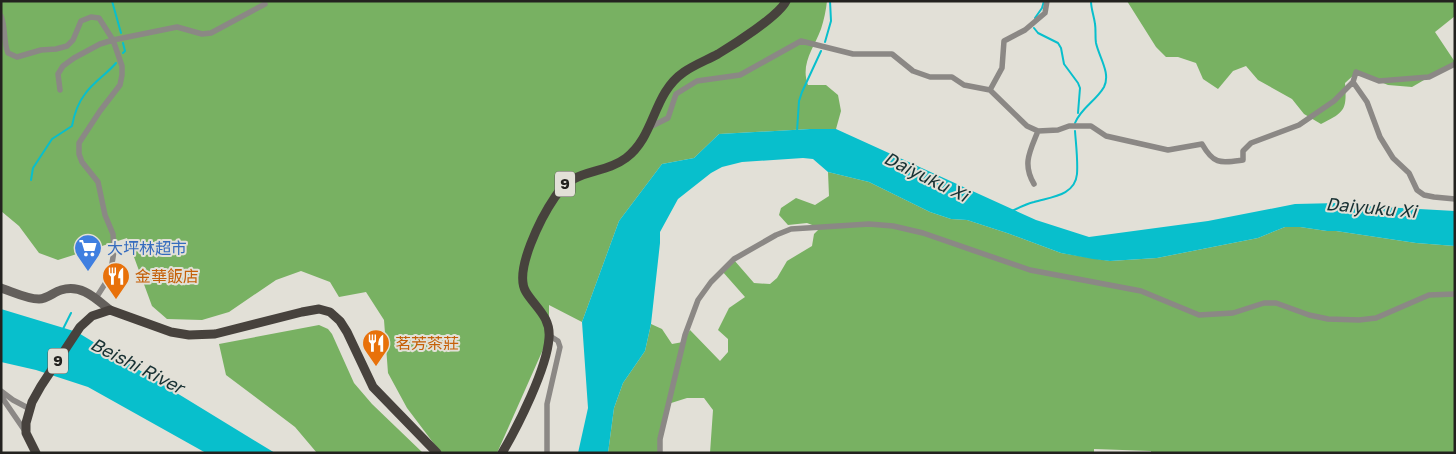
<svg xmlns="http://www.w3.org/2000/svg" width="1456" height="454" font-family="'Golos Text','Noto Sans TC',sans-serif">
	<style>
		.forest { fill: #78b162 }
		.water { fill: #08bfcc }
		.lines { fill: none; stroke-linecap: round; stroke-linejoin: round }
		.stream { stroke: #08bfcc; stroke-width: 2 }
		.street { stroke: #8b8885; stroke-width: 5.5 }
		.secondary { stroke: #635f5b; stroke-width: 9 }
		.primary { stroke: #47423d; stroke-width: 9 }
		.labels { text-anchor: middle; stroke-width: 4; stroke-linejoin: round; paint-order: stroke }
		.shield { fill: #e2e0d7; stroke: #5c5b56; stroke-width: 1 }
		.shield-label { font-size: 15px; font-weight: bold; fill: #23221f }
		.shop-label { font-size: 16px; fill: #366cbe; stroke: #e2e0d7; text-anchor: start }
		.food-label { font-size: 16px; fill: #c56008; stroke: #e2e0d7; text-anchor: start }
		.water-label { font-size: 18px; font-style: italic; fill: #183133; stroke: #e2e0d7 }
	</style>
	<rect width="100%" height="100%" fill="#e2e0d7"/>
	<path class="forest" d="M 1,1 L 827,1 C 826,10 824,20 821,29 C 814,48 800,64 808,85 L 826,85 L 838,95 L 841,111 L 836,129 L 810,129 L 719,134 L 694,158 L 662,164 L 619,221 L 582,322 L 549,305 L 549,336 L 497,453 L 441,453 L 407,408 L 388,373 L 384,320 L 366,292 L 339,297 L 330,282 L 301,271 L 276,280 L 229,312 L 202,320 L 167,319 L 152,306 L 127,238 L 58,260 L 39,253 L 19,226 L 1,211 Z
		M 1127,1 L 1455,1 L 1455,16 L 1435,32 L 1455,62 L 1412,87 L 1388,85 L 1371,78 L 1356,73 L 1345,83 C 1347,110 1345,112 1321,124 L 1304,114 L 1292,99 L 1258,80 L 1246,66 L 1233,71 L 1218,89 L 1203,79 L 1196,63 L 1178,57 L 1166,57 L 1156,47 Z
		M 828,172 L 869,182 L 930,212 L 951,219 L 967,220 L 1007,233 L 1061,253 L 1110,261 L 1157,258 L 1258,238 L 1285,227 L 1300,227 L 1327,231 L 1336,231 L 1416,243 L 1455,246 L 1455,453 L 1151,453 L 1151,451 L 1094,449 L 1094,453 L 710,453 L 713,410 L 704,398 L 687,398 L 668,404 L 660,453 L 608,453 L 614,408 L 623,383 L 645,351 L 651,324 L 662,329 L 672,344 L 683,342 L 690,330 L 720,361 L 728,352 L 728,339 L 718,330 L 729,308 L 745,297 L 722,271 L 734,260 L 754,283 L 770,284 L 777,278 L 787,261 L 812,246 L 814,234 L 820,228 L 807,223 L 788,225 L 779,215 L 781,208 L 796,198 L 815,205 L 829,196 Z
		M 319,325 L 328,329 L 332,334 L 354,383 L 372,404 L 423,453 L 317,453 L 295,427 L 226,375 L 219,344 Z"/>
	<path class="water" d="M 810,129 L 836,129 L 1036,220 L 1089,237 L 1208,221 L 1295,204 L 1339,203 L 1365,206 L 1455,211 L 1455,246 L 1416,243 L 1336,231 L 1327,231 L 1300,227 L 1285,227 L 1258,238 L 1157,258 L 1110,261 L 1093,259 L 1061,253 L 1007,233 L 967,220 L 951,219 L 930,212 L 869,182 L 828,172 L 813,159 L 803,158 L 742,162 L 722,167 L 711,173 L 678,199 L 660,232 L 660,243 L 651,324 L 645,351 L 623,383 L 614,408 L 608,453 L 578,453 L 588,408 L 582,322 L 619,221 L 662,164 L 694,158 L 719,134 Z
		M 1,309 L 77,332 L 275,453 L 206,453 L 88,387 L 36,370 L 1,362 Z"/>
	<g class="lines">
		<path class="stream" d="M 112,1 L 121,33
			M 1035,18 L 1042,8 L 1044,1
			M 1034,28 L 1038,33 L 1058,43 L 1061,48 L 1064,64 L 1078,83 L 1080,88 L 1078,113
			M 825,42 L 831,21 L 830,1
			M 123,53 L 125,51 L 123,43
			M 1075,123 C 1081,108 1096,101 1104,87 C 1111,73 1099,57 1096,43 C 1095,37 1096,30 1095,24 C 1094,16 1091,9 1091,1
			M 797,131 L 799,101 L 802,92 L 821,51
			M 31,180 L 33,168 L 52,139 L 72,126 C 74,115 78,103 85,94 C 93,82 107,74 116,63
			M 1012,211 C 1020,207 1026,204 1034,202 C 1050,197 1075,196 1077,174 C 1078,160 1076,145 1075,131
			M 63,329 L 71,313"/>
		<path class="street" d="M 1,16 C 6,28 3,41 8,53 L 17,57 L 41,50 L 56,49 L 67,46 L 73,40 L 81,21 L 91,17 L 99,18 L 113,40 L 122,66 L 122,75 L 120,85 L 100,111 L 79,143 L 79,154 L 82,162 L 98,182 L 105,215 L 113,234 L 114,251 L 110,276 L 96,298
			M 1353,82 L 1367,102 L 1380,137 L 1393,158 L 1409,173 L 1417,190 L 1424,195 L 1434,197 L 1455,199
			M 60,90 L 58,74 L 63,66 L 74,58 L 100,44 L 113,40 L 177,27 L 202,34 L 211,33 L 265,4
			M 990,90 L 1002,68 L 1004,41 L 1025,30 L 1045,13 L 1047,1
			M 650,127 L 668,118 L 676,94 L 697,81 L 740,75 L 801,41 L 853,54 L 892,54 L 913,71 L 930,77 L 952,77 L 964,85 L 990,90 L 1027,126 L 1038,131 L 1058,130 L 1069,126 L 1091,126 L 1106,136 L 1168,150 L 1202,144 C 1214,165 1220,163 1243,160 L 1243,151 L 1251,143 L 1299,125 L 1334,101 L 1353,82 L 1356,72 L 1379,81 L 1429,77 L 1455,64
			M 1034,184 C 1022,164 1030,151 1038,131
			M 1,391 L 13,400 L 30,409
			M 1,396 L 25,431
			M 547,453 L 547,404 L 560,347 L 558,341 L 550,336
			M 660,453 L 660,439 L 685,335 L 698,300 L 711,282 L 734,259 L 776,235 L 791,229 L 869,224 L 893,226 L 923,233 L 1030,270 L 1141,291 L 1199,315 L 1233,313 L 1264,303 L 1276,303 L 1309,315 L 1328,319 L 1359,320 L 1376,318 L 1429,295 L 1455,294"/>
		<path class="secondary" d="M 1,288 C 13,292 27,299 39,299 C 47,299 54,292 61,290 C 82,284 95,298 110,310"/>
		<path class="primary" d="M 36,453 L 26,433 L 26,423 L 32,402 L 41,386 L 80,327 L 92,316 L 110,310 L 171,332 L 189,335 L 215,334 L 302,312 L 319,309 L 330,312 L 340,321 L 347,332 L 373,387 L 437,453
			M 502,453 C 518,426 547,368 549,338 C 551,317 535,307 526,292 C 513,271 542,216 555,197 C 574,167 602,176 626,158 C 656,135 652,94 684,72 C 694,65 707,60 718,54 C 733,45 779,16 786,1"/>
	</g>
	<defs>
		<g id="supermarket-pin" transform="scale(1.4375)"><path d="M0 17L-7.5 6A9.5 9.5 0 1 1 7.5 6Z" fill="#3f7fe0" stroke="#e2e0d7"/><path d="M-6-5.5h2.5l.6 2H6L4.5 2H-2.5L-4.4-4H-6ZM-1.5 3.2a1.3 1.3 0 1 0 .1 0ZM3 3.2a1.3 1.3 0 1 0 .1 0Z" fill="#fff"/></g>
		<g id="restaurant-pin" transform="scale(1.4375)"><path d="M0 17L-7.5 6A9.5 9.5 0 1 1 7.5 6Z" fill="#e8710a" stroke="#e2e0d7"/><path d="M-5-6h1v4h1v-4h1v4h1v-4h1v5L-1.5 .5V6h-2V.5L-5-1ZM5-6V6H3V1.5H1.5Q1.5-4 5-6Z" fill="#fff"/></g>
	</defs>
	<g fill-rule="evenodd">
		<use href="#supermarket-pin" x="88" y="248"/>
		<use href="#restaurant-pin" x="116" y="276"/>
		<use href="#restaurant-pin" x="376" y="343"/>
	</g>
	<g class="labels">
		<g class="shield">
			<rect x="555" y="171.5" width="20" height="25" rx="4"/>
			<rect x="48" y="348.5" width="20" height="25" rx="4"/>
		</g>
		<g class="shield-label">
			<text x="565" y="189">9</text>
			<text x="58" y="366">9</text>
		</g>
		<g class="shop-label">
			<text x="107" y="254">大坪林超市</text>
		</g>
		<g class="food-label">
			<text x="135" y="282">金華飯店</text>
			<text x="395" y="349">茗芳茶莊</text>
		</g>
		<g class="water-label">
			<text transform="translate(926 177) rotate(26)" y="6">Daiyuku Xi</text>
			<text transform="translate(1371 208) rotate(5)" y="6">Daiyuku Xi</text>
			<text transform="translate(137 366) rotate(27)" y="6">Beishi River</text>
		</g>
	</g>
	<rect width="1456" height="454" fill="none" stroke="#23221f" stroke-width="5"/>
</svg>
